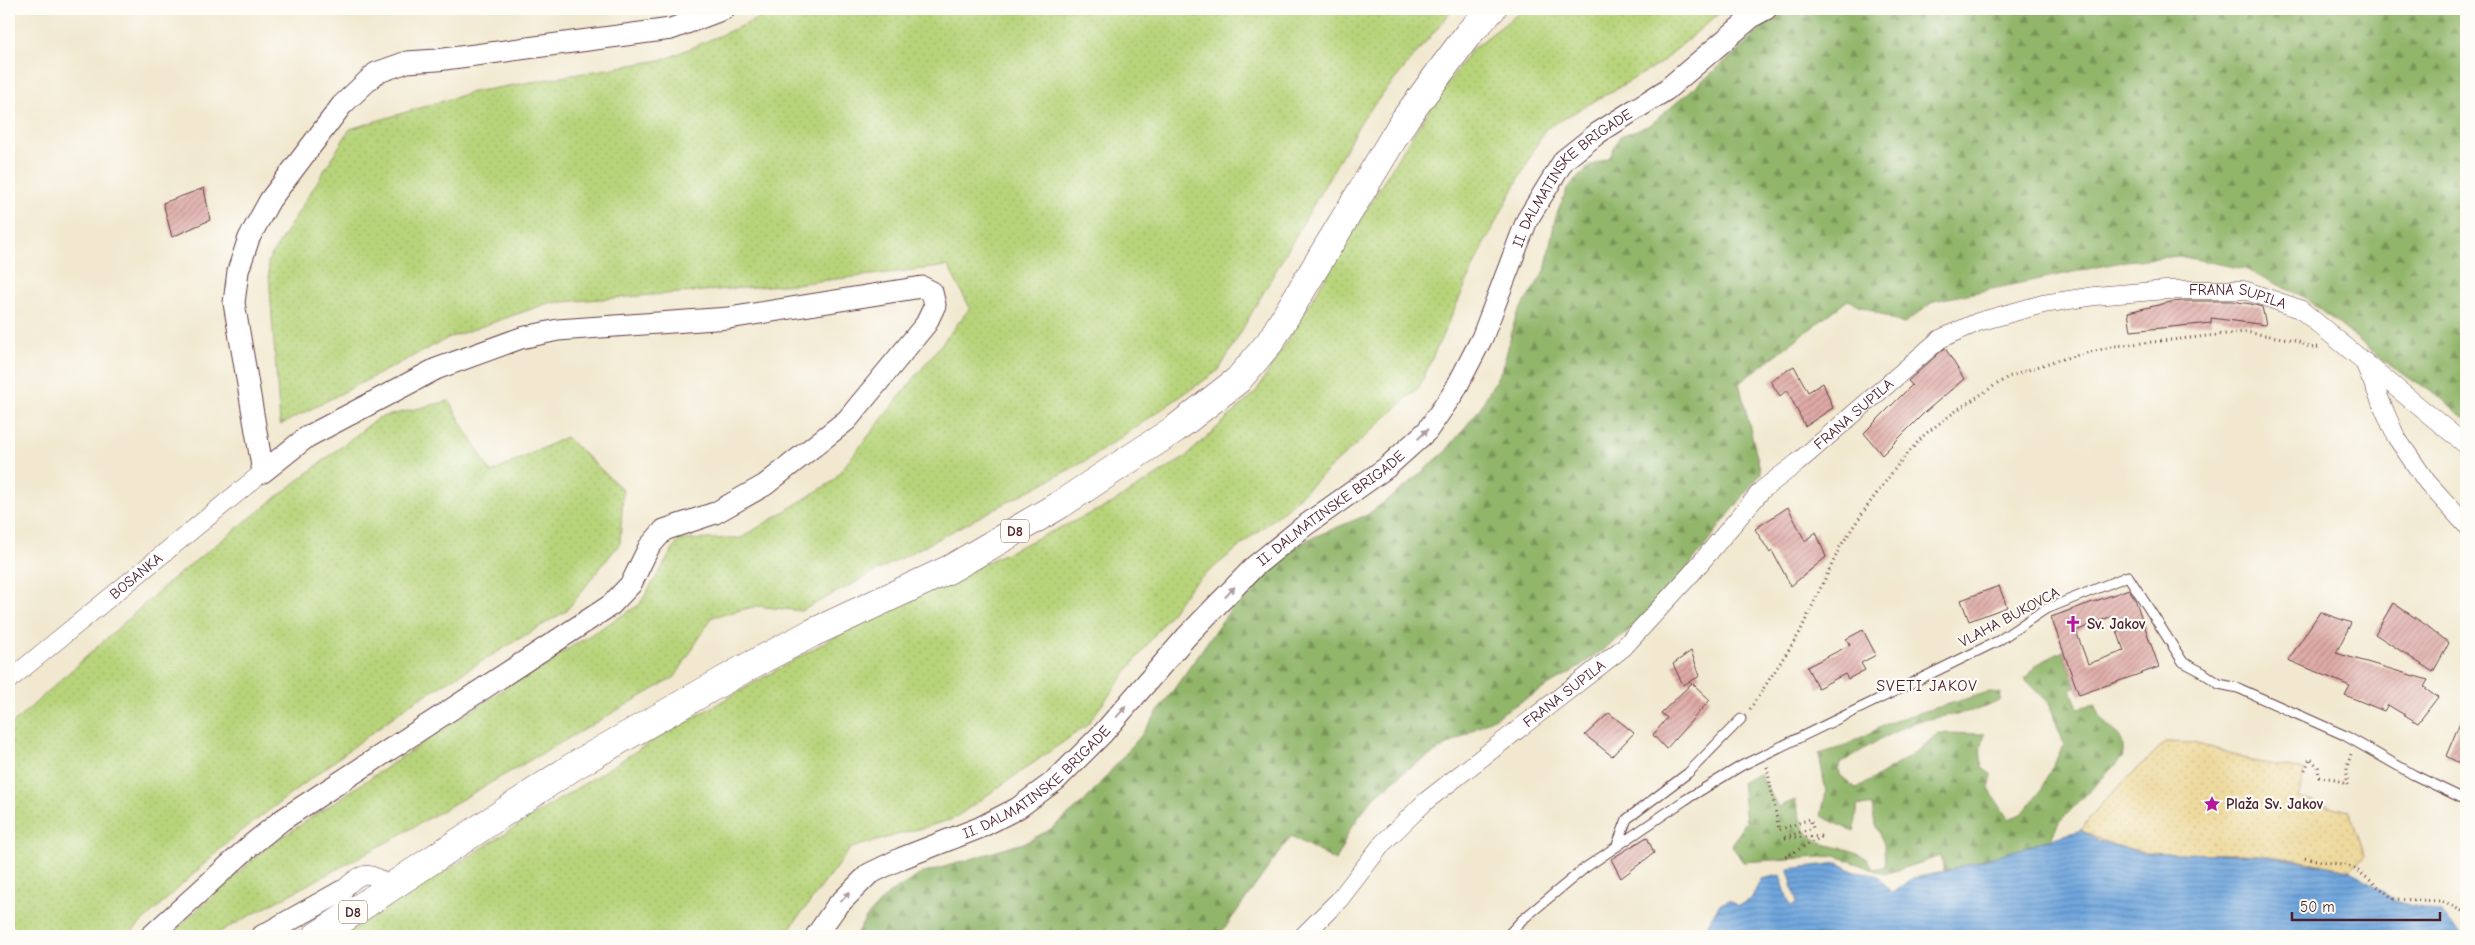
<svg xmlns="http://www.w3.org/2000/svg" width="2475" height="945" font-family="'Comic Neue',sans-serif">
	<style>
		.grass { fill: url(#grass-dots); stroke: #807a52 }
		.forest { fill: url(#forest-firs); stroke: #6e6a4a }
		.sand { fill: url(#sand-dots); stroke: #9c7c64 }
		.water { fill: url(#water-rules); stroke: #5c6284 }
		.building { fill: url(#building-hatch); fill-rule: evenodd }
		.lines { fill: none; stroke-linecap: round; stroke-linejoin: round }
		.service-casing { stroke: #633d44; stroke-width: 11 }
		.minor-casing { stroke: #633d44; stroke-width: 19 }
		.tertiary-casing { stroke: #633d44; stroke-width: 23 }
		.primary-casing { stroke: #633d44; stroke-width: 29 }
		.path { stroke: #633d44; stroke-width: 3; stroke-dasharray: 1 4; stroke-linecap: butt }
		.service { stroke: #fff; stroke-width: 9 }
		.minor { stroke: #fff; stroke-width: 18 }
		.tertiary { stroke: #fff; stroke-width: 21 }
		.primary { stroke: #fff; stroke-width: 28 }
		.oneway { fill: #ae9aa0 }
		.labels { text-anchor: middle; stroke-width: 4.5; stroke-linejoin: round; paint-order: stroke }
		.shield { fill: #fdfcf7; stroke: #806168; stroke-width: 1 }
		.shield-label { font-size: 14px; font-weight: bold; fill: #4a1f2b }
		.street-label { font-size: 15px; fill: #4a1f2b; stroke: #fdfcf7 }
		.poi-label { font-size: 15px; font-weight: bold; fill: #4a1f2b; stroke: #fdfcf7; text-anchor: start }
		.neighbourhood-label { font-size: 16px; letter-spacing: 1px; fill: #4a1f2b; stroke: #fdfcf7 }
	</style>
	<defs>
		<pattern id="grass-dots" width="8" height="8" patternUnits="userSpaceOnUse" patternTransform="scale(1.25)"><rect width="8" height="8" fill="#b7d47a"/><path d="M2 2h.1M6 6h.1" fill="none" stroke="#9fb66a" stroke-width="1.8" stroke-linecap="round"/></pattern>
		<pattern id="forest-firs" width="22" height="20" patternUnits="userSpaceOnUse" patternTransform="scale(1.25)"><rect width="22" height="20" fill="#91b66a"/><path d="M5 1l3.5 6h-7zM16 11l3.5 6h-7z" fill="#789357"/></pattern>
		<pattern id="sand-dots" width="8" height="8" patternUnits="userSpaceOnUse" patternTransform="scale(1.25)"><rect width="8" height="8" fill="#eeda9e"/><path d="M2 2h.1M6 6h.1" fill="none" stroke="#cebb88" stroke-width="1.8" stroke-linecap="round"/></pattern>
		<pattern id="water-rules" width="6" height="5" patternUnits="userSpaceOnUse" patternTransform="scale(1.25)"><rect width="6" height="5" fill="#6fa6dd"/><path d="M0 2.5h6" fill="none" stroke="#5d87b3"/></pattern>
		<pattern id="building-hatch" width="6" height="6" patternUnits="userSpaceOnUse" patternTransform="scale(1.25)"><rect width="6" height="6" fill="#dfaba7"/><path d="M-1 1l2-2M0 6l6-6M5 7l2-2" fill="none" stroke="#b78b88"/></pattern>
	</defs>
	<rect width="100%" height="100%" fill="#fdfcf7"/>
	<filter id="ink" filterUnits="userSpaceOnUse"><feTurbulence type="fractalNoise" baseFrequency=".02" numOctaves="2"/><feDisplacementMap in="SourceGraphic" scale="10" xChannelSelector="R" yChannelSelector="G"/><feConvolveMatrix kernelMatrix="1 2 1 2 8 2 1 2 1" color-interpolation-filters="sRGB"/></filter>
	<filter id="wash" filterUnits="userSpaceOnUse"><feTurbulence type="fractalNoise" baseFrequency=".0096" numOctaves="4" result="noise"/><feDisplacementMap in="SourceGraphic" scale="20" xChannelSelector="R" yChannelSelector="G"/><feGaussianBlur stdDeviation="1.12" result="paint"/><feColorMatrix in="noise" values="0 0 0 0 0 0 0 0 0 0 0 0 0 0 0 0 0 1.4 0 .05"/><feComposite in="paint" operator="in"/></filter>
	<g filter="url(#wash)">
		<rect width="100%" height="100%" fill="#f1e8cf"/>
		<path class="grass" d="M 780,9 L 1453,9 L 1363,118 L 1219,370 L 1089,459 L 801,611 L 757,606 L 712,617 L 675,677 L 389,841 L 212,936 L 169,936 L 263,850 L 508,686 L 639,605 L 679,540 L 741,538 L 832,482 L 970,308 L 948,266 L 794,284 L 549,303 L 448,338 L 280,425 L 268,261 L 350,129 L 473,92 L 666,59 Z
			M 1524,9 L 1724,9 L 1658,65 L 1545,129 L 1483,246 L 1419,387 L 1283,511 L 1191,586 L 1086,726 L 953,819 L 851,848 L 784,936 L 342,936 L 646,745 L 867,618 L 1111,504 L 1184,458 L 1256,392 L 1407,143 L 1470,51 Z
			M 449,401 L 491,473 L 566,437 L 623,490 L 620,543 L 566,611 L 410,704 L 231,839 L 127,936 L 9,936 L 9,727 L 171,580 L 378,418 Z"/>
		<path class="forest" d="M 1787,9 L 2466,9 L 2466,420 L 2445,401 L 2395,369 L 2306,298 L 2245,269 L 2179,256 L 2126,261 L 1934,301 L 1903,324 L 1848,300 L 1739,383 L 1761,473 L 1693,561 L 1641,622 L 1573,671 L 1407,769 L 1370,801 L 1349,831 L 1336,861 L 1291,836 L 1219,936 L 855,936 L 866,918 L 888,894 L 921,874 L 1027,842 L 1051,829 L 1084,802 L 1140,737 L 1257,572 L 1309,539 L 1367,515 L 1406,486 L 1446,451 L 1479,410 L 1503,367 L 1516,316 L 1545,271 L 1555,219 L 1567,189 L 1588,167 L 1610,157 L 1620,136 L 1650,125 L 1740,49 L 1769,20 Z
			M 2063,651 L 2076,688 L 2071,690 L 2078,708 L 2095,704 C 2097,709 2099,714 2102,719 C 2114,735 2127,734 2122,758 L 2059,822 L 2051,839 L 1944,872 L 1941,856 L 1885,874 L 1836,856 L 1743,862 L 1732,846 L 1746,821 L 1742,782 L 1760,774 L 1778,807 L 1795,800 C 1798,809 1800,822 1805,830 C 1824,856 1858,839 1874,869 L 1885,866 L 1884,844 L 1875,824 L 1872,806 L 1858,805 L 1854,832 L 1821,816 L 1826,792 L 1819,754 L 1842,747 L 1895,720 L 1989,692 L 2001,693 L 2000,701 L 1977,710 L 1918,721 L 1882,738 L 1839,764 L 1840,775 L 1857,789 L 1917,752 L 1938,733 L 1985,734 L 1980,747 L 1982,768 L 1992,775 L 1989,789 L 2008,819 L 2022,814 L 2039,793 L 2064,744 L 2049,703 L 2025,679 L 2036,665 Z"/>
		<path class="sand" d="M 2165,742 L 2192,743 L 2221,750 L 2251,761 L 2305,770 L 2298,798 L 2349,811 L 2365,856 L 2350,870 C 2320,865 2289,857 2260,855 C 2197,850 2139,864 2081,830 C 2105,794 2136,773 2165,742 Z"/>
		<path class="water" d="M 2081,830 L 2099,841 L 2140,852 L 2260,855 L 2350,870 L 2395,901 L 2441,913 L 2464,936 L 1640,936 L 1699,932 L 1701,935 L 1719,905 L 1729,900 L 1739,906 L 1751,899 L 1761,879 L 1780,875 L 1790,906 L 1797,904 L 1788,869 L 1838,863 L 1855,872 L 1877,875 L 1892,894 L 1913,878 L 1944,872 Z"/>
		<g id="blocks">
			<path class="building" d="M 204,188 L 210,220 L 172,237 L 163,203 Z
				M 2184,301 L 2232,301 L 2251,304 L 2262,307 L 2266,325 L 2211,318 L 2211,323 L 2131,331 L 2128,312 L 2171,302 Z
				M 1945,348 L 1964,379 L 1925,412 L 1882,455 L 1864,433 L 1912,385 L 1908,381 Z
				M 1794,366 L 1808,392 L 1823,383 L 1833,408 L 1805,426 L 1787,390 L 1780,396 L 1770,381 Z
				M 1788,507 L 1805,541 L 1816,532 L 1826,557 L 1791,586 L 1772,551 L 1770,553 L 1755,529 Z
				M 1999,586 L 2007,607 L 1969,621 L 1961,600 Z
				M 2129,589 L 2135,599 L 2159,667 L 2079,695 L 2051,617 ZM 2112,616 L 2124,651 L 2088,664 L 2076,631 Z
				M 2393,603 L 2426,625 L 2449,643 L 2433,672 L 2375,634 Z
				M 2320,612 L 2351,623 L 2336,653 L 2428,680 L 2424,687 L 2438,697 L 2418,723 L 2388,705 L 2384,711 L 2345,695 L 2350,686 L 2288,660 Z
				M 1863,630 L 1876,655 L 1861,663 L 1865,670 L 1848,679 L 1845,674 L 1818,688 L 1807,667 L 1850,645 L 1846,639 Z
				M 1691,651 L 1700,676 L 1683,685 L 1673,664 Z
				M 1692,683 L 1710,700 L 1666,749 L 1653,735 L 1667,718 L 1661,713 Z
				M 2466,708 L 2466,767 L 2446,756 Z
				M 1609,713 L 1634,733 L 1612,756 L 1585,735 Z
				M 1647,837 L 1654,853 L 1621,878 L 1611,859 Z"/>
		</g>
	</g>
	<g filter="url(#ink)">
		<use href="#blocks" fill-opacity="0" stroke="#633d44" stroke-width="1"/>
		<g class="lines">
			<g class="service-casing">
				<path id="service" d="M 1617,845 L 1627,819 L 1688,773 L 1741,719
					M 1507,936 L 1522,920 L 1585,868 L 1685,800 L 1741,766 L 1998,641 L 2044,610 L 2128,576 L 2183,662 L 2202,672 L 2219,684 L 2238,688 L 2344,735 L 2414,775 L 2466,800"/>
			</g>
			<g class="minor-casing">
				<g id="minor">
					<path d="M 2363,360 L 2396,437 L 2427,482 L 2466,525"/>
					<path id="s1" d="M 9,680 L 263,472"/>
					<path d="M 342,891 C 360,872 370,868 389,888"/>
					<path id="s2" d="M 1303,936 L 1339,900 L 1383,843 L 1426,801 L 1623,648 L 1691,574 L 1762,490 L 1797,463 L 1940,339 L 1978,322 L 2043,304 L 2095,296 L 2166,290 L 2244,290 L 2300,309 L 2466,445"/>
				</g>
			</g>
			<g class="tertiary-casing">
				<g id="tertiary">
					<path d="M 151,936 L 251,845 L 282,820 L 611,605 L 631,584 L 649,547 L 664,530 L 715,513 L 765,485 L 847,420 L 926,324 L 935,305 L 932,292 L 922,287 L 729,318 L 558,330 L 521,338 L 436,369 L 307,437 L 263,472 L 234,303 L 238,271 L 249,238 L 270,200 L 342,105 L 376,73 L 407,62 L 437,60 L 671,29 L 724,9"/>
					<path d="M 262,936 L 342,891"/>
					<path id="s3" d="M 816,936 L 836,907 L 869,874 L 902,858 L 979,828 L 1018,808 L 1056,780 L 1103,733 L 1187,636 L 1255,566 L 1303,527 L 1386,468 L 1427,431 L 1454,392 L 1482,338 L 1527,220 L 1564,160 L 1598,133 L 1666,90 L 1753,16 L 1766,9"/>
				</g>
			</g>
			<g class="primary-casing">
				<path id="primary" d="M 317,936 L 574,766 L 742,670 L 812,633 L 950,569 L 1061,504 L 1175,429 L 1238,380 L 1270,342 L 1405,119 L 1469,33 L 1492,9"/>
			</g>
			<path class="path" d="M 1750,709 L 1799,634 L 1840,547 L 1863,512 L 1900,462 L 1925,434 L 1960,408 L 2008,377 L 2054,361 L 2115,346 L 2245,332 L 2295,340 L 2311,348 L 2318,347
				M 1767,767 L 1779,830 L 1810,819 L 1813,828 L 1783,838 L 1823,836 L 1785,857
				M 2305,770 L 2310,758 L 2318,767 L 2319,777 L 2335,779 L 2347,785 L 2347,767 L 2351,754
				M 2305,858 L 2353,867 L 2394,899 L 2441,901 L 2466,913"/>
			<use href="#service" class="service"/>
			<use href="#minor" class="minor"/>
			<use href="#tertiary" class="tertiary"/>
			<use href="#primary" class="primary"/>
		</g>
		<defs><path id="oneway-solid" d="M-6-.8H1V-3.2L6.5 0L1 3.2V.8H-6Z" transform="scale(1.25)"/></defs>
		<g class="oneway">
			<use href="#oneway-solid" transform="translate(1423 434) rotate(-45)"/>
			<use href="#oneway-solid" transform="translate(1230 592) rotate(-47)"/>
			<use href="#oneway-solid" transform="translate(1121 712) rotate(-49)"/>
			<use href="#oneway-solid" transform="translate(845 897) rotate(-49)"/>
		</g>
	</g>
	<defs>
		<g id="church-bare" transform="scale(1.35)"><path d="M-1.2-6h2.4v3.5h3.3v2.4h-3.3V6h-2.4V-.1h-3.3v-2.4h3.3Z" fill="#b5179e" stroke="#fdfcf7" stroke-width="2.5" paint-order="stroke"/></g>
		<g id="sight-bare" transform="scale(1.35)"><path d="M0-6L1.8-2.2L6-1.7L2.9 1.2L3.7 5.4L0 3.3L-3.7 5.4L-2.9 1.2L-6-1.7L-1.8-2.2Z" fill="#b5179e" stroke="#fdfcf7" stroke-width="2.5" paint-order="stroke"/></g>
	</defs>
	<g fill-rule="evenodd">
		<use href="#church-bare" x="2073" y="624"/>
		<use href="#sight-bare" x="2212" y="804"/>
	</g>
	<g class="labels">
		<g class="shield">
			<rect x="1001" y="519.5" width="28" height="23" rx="4"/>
			<rect x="339" y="900.5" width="28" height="23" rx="4"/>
		</g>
		<g class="shield-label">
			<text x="1015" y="536">D8</text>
			<text x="353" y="917">D8</text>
		</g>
		<g class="street-label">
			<text dy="5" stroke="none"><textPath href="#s3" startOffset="1100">II. DALMATINSKE BRIGADE</textPath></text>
			<text dy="5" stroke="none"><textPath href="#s2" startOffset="1182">FRANA SUPILA</textPath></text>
			<text dy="5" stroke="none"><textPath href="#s2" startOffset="762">FRANA SUPILA</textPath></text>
			<text dy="5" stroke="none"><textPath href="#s3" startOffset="680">II. DALMATINSKE BRIGADE</textPath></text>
			<text dy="5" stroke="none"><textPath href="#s1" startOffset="164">BOSANKA</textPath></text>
			<text transform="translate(2009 617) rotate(-28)" y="5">VLAHA BUKOVCA</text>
			<text dy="5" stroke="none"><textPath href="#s2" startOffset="358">FRANA SUPILA</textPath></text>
			<text dy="5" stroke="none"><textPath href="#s3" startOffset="275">II. DALMATINSKE BRIGADE</textPath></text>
		</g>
		<g class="poi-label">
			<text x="2087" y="629">Sv. Jakov</text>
			<text x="2226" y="809">Plaža Sv. Jakov</text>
		</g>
		<g class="neighbourhood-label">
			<text x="1927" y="691">SVETI JAKOV</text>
		</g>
	</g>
	<rect width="2475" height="945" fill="none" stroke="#fdfcf7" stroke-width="30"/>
	<path d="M2292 912v8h148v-8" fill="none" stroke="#4a1f2b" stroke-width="2.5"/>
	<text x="2300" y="912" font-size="15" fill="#4a1f2b" stroke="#fdfcf7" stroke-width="4" paint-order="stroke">50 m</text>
</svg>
